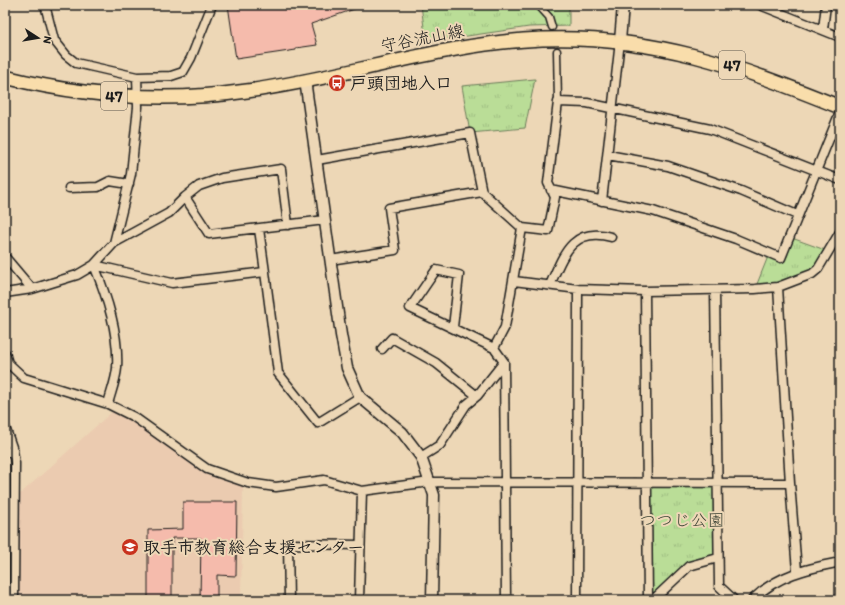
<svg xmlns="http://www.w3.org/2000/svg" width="845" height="605" font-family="Itim,'Klee One',sans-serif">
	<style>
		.built { fill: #ebcbb0 }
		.park { fill: url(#park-tufts); stroke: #6b7c5a }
		.building { fill: #f5bbac; stroke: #1c1c1c }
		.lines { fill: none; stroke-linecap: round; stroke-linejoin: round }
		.pedestrian-casing { stroke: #1c1c1c; stroke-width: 9 }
		.minor-casing { stroke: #1c1c1c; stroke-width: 11 }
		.tertiary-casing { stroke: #1c1c1c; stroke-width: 13 }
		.primary-casing { stroke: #1c1c1c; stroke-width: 16 }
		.pedestrian { stroke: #edd7b6; stroke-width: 6 }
		.minor { stroke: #edd7b6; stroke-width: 8 }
		.tertiary { stroke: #edd7b6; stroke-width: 10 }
		.primary { stroke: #f9ddab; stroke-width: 13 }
		.labels { text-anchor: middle; stroke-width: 4; stroke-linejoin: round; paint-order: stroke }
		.shield { fill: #edd7b6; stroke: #5b544a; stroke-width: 1 }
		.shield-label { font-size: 16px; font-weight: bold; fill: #1c1c1c }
		.street-label { font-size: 17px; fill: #1c1c1c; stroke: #edd7b6 }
		.poi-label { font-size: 17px; font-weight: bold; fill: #1c1c1c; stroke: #edd7b6; text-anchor: start }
		.park-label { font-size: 17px; fill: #3c4335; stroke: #edd7b6 }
	</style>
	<defs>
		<pattern id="park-tufts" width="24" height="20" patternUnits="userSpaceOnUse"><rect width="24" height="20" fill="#badd97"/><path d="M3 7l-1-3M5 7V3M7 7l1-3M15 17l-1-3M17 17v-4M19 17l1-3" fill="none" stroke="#9fbd82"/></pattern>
	</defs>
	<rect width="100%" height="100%" fill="#edd7b6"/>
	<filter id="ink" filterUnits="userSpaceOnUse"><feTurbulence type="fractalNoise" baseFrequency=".025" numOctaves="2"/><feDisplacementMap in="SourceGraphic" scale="8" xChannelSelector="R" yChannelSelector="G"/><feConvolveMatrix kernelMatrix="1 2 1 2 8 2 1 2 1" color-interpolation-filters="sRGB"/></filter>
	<g filter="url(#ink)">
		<path class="built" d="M 113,411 L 129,418 L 211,476 L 243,487 L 241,600 L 18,600 L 20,494 Z"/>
		<path class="park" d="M 421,5 L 569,5 L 569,26 L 529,27 L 426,42 Z
			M 535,79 L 525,128 L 470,133 L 462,86 Z
			M 789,237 L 828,251 L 812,274 L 755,289 L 769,254 L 781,258 Z
			M 647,483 L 717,483 L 718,558 L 689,566 L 648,600 Z"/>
		<path class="building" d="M 228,5 L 363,5 L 363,6 L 311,24 L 317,45 L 296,48 L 296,50 L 236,59 Z
			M 183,502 L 237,502 L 236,576 L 217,575 L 217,600 L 200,600 L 201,538 L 172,538 L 172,600 L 148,600 L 148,530 L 183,529 Z"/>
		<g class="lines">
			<g class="pedestrian-casing">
				<path id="pedestrian" d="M 538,5 L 549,17 L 552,27
					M 557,51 L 558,102"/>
			</g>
			<g class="minor-casing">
				<path id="minor" d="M 760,5 L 840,37
					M 823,29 L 826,5
					M 137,77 L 171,76 L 183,72 L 191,58 L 212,5
					M 608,155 L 668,166 L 741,191 L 797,215
					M 317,160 L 470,133 L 482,192
					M 69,188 L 98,187 L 110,181 L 129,184
					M 551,190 L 653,211 L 736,239 L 781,258 L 840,112
					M 602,201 L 620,41
					M 288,225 L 281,169 L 222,178 L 199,186 L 185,197 L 209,234 L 325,220
					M 522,228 L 548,231 L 555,197 L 548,183 L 558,102 L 587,103 L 710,129 L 840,180
					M 259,229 L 265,272
					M 114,243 L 169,213 L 185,197
					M 5,257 L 32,289
					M 330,260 L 395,250 L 389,208 L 482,192 L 522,228 L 505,327 L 494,348
					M 94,265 L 172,283 L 265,272 L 278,373 L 318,423 L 360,397
					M 94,265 C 107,297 119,333 117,368 C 116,380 111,392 108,404
					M 514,281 L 578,289 L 645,291 L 755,289 L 778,287 L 812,274 L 818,269 L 840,232
					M 550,285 C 563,256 572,226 611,237
					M 778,287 L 790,483 L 797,571
					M 715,290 L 719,586 L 734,600
					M 645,291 L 648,600
					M 5,293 L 32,289 L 77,275 L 94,265 L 114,243 L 131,174 L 138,107 L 137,77 L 76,63 L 66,55 L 54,40 L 45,5
					M 453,327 L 459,275 L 436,270 L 410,308 L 494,348 L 504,362 L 506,600
					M 382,349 L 392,338 L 436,363 L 477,396
					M 5,353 L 8,363 L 24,378 L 108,404 L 134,417 L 207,469 L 248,483 L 276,487 L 324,480 L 362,491 L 430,482 L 790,483
					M 5,427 L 13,450 L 15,463 L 14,600
					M 5,453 L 13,450
					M 421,457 L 440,445 L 466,405 L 477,396 L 504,362
					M 289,600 L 288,544 L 360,545
					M 359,600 L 362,491
					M 577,600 L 578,289
					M 653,600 L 689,566 L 718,558
					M 752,600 C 777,575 806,569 840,562"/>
			</g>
			<g class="tertiary-casing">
				<path id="tertiary" d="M 620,41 L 623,5
					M 305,80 L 341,335 L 347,368 L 360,397 L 402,432 L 421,457 L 434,495 L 432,600"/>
			</g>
			<g class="primary-casing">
				<path id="primary" d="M 5,77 C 85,97 165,103 247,91 C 346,78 442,43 542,39 C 655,35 738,66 840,107"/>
			</g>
			<use href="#pedestrian" class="pedestrian"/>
			<use href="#minor" class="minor"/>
			<use href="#tertiary" class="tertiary"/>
			<use href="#primary" class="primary"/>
		</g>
	</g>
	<defs>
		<g id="bus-disc" transform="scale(0.9)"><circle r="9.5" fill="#c8321e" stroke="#edd7b6"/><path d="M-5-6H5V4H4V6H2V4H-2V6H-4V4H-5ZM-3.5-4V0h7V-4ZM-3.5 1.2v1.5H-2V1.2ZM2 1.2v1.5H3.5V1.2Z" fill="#fff"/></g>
		<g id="school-disc" transform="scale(0.9)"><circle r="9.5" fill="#c8321e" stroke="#edd7b6"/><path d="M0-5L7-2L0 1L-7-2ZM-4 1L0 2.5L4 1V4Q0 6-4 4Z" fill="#fff"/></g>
	</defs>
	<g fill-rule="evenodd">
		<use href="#bus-disc" x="337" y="83"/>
		<use href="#school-disc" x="130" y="547"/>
	</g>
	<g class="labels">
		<g class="shield">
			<rect x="719" y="51" width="26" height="28" rx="3"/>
			<rect x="101" y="82" width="26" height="28" rx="3"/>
		</g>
		<g class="shield-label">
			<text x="732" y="71">47</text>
			<text x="114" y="102">47</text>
		</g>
		<g class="street-label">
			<text transform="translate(422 38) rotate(-11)" y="6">守谷流山線</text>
		</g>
		<g class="poi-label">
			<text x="350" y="89">戸頭団地入口</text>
			<text x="143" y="553">取手市教育総合支援センター</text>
		</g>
		<g class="park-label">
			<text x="682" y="526">つつじ公園</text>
		</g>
	</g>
	<rect width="845" height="605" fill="none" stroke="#edd7b6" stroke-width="20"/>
	<rect x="10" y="10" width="825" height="585" fill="none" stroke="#1c1c1c" stroke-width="1.5" filter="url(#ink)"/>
	<g transform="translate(38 38) rotate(102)" stroke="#edd7b6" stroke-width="3" paint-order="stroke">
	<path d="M0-3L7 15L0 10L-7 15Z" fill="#1c1c1c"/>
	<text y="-6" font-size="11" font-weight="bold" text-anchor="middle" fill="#1c1c1c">N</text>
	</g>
</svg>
